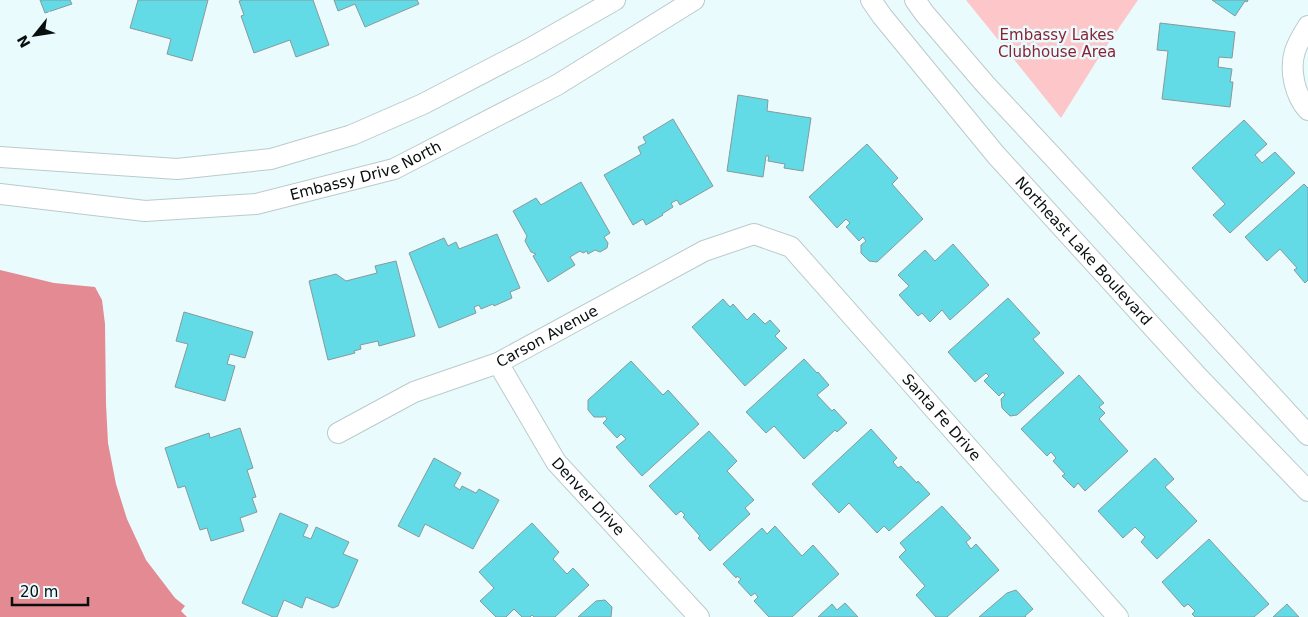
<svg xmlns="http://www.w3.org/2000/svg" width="1308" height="617" font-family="'DejaVu Sans',sans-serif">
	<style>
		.green { fill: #fdc6c9 }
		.water { fill: #e38a92 }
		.building { fill: #63dbe7; stroke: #88999a }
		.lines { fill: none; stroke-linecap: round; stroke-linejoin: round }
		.minor-casing { stroke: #bacbcc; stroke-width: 22 }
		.minor { stroke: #fff; stroke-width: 20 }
		.labels { text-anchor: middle; stroke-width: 5; stroke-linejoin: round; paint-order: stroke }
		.park-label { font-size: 15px; fill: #892235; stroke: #eafbfd }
		.street-label { font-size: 15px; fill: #090f0f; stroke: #eafbfd }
	</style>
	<rect width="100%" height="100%" fill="#eafbfd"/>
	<path class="green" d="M 966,0 L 1138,0 L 1101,54 L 1061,118 Z"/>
	<path class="water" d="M 0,270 L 54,283 L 95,287 L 102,300 L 105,324 L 106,404 L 108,443 L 116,484 L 127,519 L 146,560 L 175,598 L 185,606 L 181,611 L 187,617 L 0,617 Z"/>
	<path class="building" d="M 40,0 L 70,0 L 72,4 L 45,13 Z
		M 138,0 L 208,0 L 192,61 L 167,54 L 171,39 L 130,28 Z
		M 243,0 L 313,0 L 329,45 L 296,57 L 290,40 L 254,53 L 241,16 L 244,15 L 239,1 Z
		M 334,0 L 417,0 L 419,4 L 365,27 L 355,4 L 338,11 Z
		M 1212,0 L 1248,0 L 1247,2 L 1245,1 L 1235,16 Z
		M 1160,23 L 1235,32 L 1232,58 L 1219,57 L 1218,67 L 1232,69 L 1230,82 L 1233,82 L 1230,107 L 1162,99 L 1168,51 L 1157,50 Z
		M 738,95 L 768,100 L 767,111 L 811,118 L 803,171 L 784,168 L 785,164 L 768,161 L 769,156 L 766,156 L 763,177 L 727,171 Z
		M 673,119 L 713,186 L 680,205 L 677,200 L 671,203 L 673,207 L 662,214 L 663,215 L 646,225 L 643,219 L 633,225 L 604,175 L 641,154 L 638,147 L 646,143 L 643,137 Z
		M 1244,120 L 1267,144 L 1255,155 L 1262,163 L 1275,152 L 1295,173 L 1230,233 L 1213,215 L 1225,204 L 1192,168 Z
		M 867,144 L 898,178 L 892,184 L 923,219 L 877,262 L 869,261 L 861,253 L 861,245 L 866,241 L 863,237 L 859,241 L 846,227 L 850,223 L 846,219 L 837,228 L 809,197 Z
		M 581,182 L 610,233 L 604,237 L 608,243 L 607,248 L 600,252 L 595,250 L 588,254 L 587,251 L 583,253 L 580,251 L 570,257 L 575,265 L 548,282 L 533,256 L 536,254 L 531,252 L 525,241 L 527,236 L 513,211 L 536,198 L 541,205 Z
		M 1304,184 L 1308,188 L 1308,280 L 1305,283 L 1294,270 L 1297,268 L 1280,249 L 1267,261 L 1245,237 Z
		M 497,234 L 520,288 L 510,292 L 512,298 L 494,306 L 493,304 L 481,309 L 479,305 L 474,307 L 476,313 L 439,328 L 409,253 L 444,238 L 448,246 L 456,242 L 459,249 Z
		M 953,244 L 989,285 L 950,320 L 942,310 L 930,322 L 922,313 L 918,316 L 899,295 L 909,286 L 898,275 L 925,250 L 935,261 Z
		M 396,261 L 415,336 L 379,346 L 378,341 L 360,345 L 361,349 L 354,351 L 355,353 L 328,360 L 309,281 L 336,274 L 346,281 L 377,273 L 375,266 Z
		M 1008,298 L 1040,333 L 1033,339 L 1064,373 L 1017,415 L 1010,416 L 1002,408 L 1001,399 L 1005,395 L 1003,392 L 999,396 L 984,381 L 989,376 L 986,373 L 975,382 L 948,352 Z
		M 723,299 L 730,307 L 733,304 L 747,320 L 754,313 L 765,324 L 770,320 L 780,331 L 775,336 L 787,348 L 745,386 L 692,327 Z
		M 184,312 L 253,332 L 245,358 L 230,354 L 227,364 L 235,366 L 225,401 L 175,387 L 188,344 L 176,341 Z
		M 804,359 L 817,373 L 818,372 L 829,385 L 817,395 L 832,411 L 834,409 L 847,423 L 837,432 L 835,430 L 804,459 L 774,426 L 766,433 L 746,412 Z
		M 631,361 L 663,395 L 668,390 L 699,424 L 642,476 L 616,447 L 626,439 L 621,434 L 617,438 L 603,423 L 607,419 L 605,416 L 603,417 L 594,417 L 588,410 L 588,400 Z
		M 1079,375 L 1104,403 L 1099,407 L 1105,413 L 1099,419 L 1128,451 L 1085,491 L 1078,483 L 1074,488 L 1062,476 L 1065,474 L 1053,461 L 1056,458 L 1051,452 L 1047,456 L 1021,429 Z
		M 240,428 L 253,468 L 247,470 L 256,497 L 252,498 L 257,512 L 240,518 L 244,531 L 211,541 L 207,528 L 200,530 L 185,486 L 178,488 L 165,448 L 209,433 L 210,438 Z
		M 871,429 L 897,458 L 893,462 L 898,468 L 901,466 L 917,483 L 918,481 L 930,494 L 889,531 L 884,526 L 877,533 L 849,503 L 839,513 L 812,484 Z
		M 709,431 L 737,461 L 727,471 L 754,500 L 745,508 L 750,514 L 710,551 L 698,538 L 700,536 L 683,517 L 685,515 L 681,511 L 676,515 L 649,486 Z
		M 434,458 L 461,473 L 454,486 L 460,490 L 462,486 L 476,493 L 479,489 L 499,500 L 473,549 L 425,524 L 419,537 L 398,526 Z
		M 1155,458 L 1174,479 L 1165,487 L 1197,521 L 1157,559 L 1141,542 L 1145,537 L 1135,527 L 1123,538 L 1098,511 Z
		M 942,506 L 971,538 L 966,542 L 971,549 L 976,544 L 999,570 L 947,617 L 936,617 L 916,595 L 925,586 L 899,557 L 906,550 L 900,543 Z
		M 280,513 L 308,525 L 303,536 L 311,539 L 316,527 L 349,542 L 343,554 L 358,560 L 338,606 L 333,608 L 306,597 L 302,608 L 284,600 L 277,617 L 273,617 L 242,603 Z
		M 532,523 L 559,552 L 553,559 L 567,574 L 573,568 L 589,585 L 555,617 L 534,617 L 532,615 L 530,617 L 522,617 L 514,609 L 506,617 L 496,617 L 480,601 L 494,588 L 479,572 Z
		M 775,526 L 802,556 L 813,545 L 839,574 L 792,617 L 769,617 L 754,601 L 758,597 L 755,593 L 751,596 L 738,582 L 741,579 L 737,576 L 736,578 L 723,564 L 762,528 L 767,534 Z
		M 1209,539 L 1269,604 L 1254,617 L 1195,617 L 1192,614 L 1195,611 L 1188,604 L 1184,607 L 1162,582 Z
		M 1016,590 L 1033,609 L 1025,616 L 1026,617 L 979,617 L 1007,593 Z
		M 605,600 L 612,607 L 611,617 L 578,617 L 596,601 Z
		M 845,603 L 858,617 L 818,617 L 832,604 L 837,610 Z
		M 1287,604 L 1299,617 L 1273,617 Z"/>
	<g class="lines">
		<g class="minor-casing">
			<g id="minor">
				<path id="s1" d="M 871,0 L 882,16 L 996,155 L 1200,379 L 1308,491"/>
				<path d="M 915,0 L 925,14 L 985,84 L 1054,158 L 1308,435"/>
				<path d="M 1308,26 C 1303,34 1298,42 1295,51 C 1289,70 1295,96 1308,110"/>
				<path d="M 0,157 L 177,169 L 271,159 L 352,135 L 423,104 L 529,49 L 615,0"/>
				<path id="s2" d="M 0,194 L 145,211 L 256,204 L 394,169 L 557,85 L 694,0"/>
				<path id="s3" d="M 498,363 L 556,462 L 699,617"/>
				<path id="s4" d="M 338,433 L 414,392 L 498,363 L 704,251 L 754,234 L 791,247 L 1118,617"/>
			</g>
		</g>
		<use href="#minor" class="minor"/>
	</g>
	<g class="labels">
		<g class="park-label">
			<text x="1057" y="40">Embassy Lakes<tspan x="1057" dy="17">Clubhouse Area</tspan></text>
		</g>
		<g class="street-label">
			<text dy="5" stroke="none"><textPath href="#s2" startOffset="372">Embassy Drive North</textPath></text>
			<text dy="5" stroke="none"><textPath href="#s1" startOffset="329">Northeast Lake Boulevard</textPath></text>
			<text dy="5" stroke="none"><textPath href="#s4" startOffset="231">Carson Avenue</textPath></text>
			<text dy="5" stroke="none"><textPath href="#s4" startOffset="729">Santa Fe Drive</textPath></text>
			<text dy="5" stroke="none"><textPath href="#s3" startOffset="162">Denver Drive</textPath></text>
		</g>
	</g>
	<g transform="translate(35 35) rotate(240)" stroke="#eafbfd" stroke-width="4" paint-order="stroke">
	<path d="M0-4L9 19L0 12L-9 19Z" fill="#090f0f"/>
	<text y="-8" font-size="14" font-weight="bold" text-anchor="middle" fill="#090f0f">N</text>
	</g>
	<path d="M12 597v8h76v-8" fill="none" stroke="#090f0f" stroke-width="2.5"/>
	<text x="20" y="597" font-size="15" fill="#090f0f" stroke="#eafbfd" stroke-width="4" paint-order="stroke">20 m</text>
</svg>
